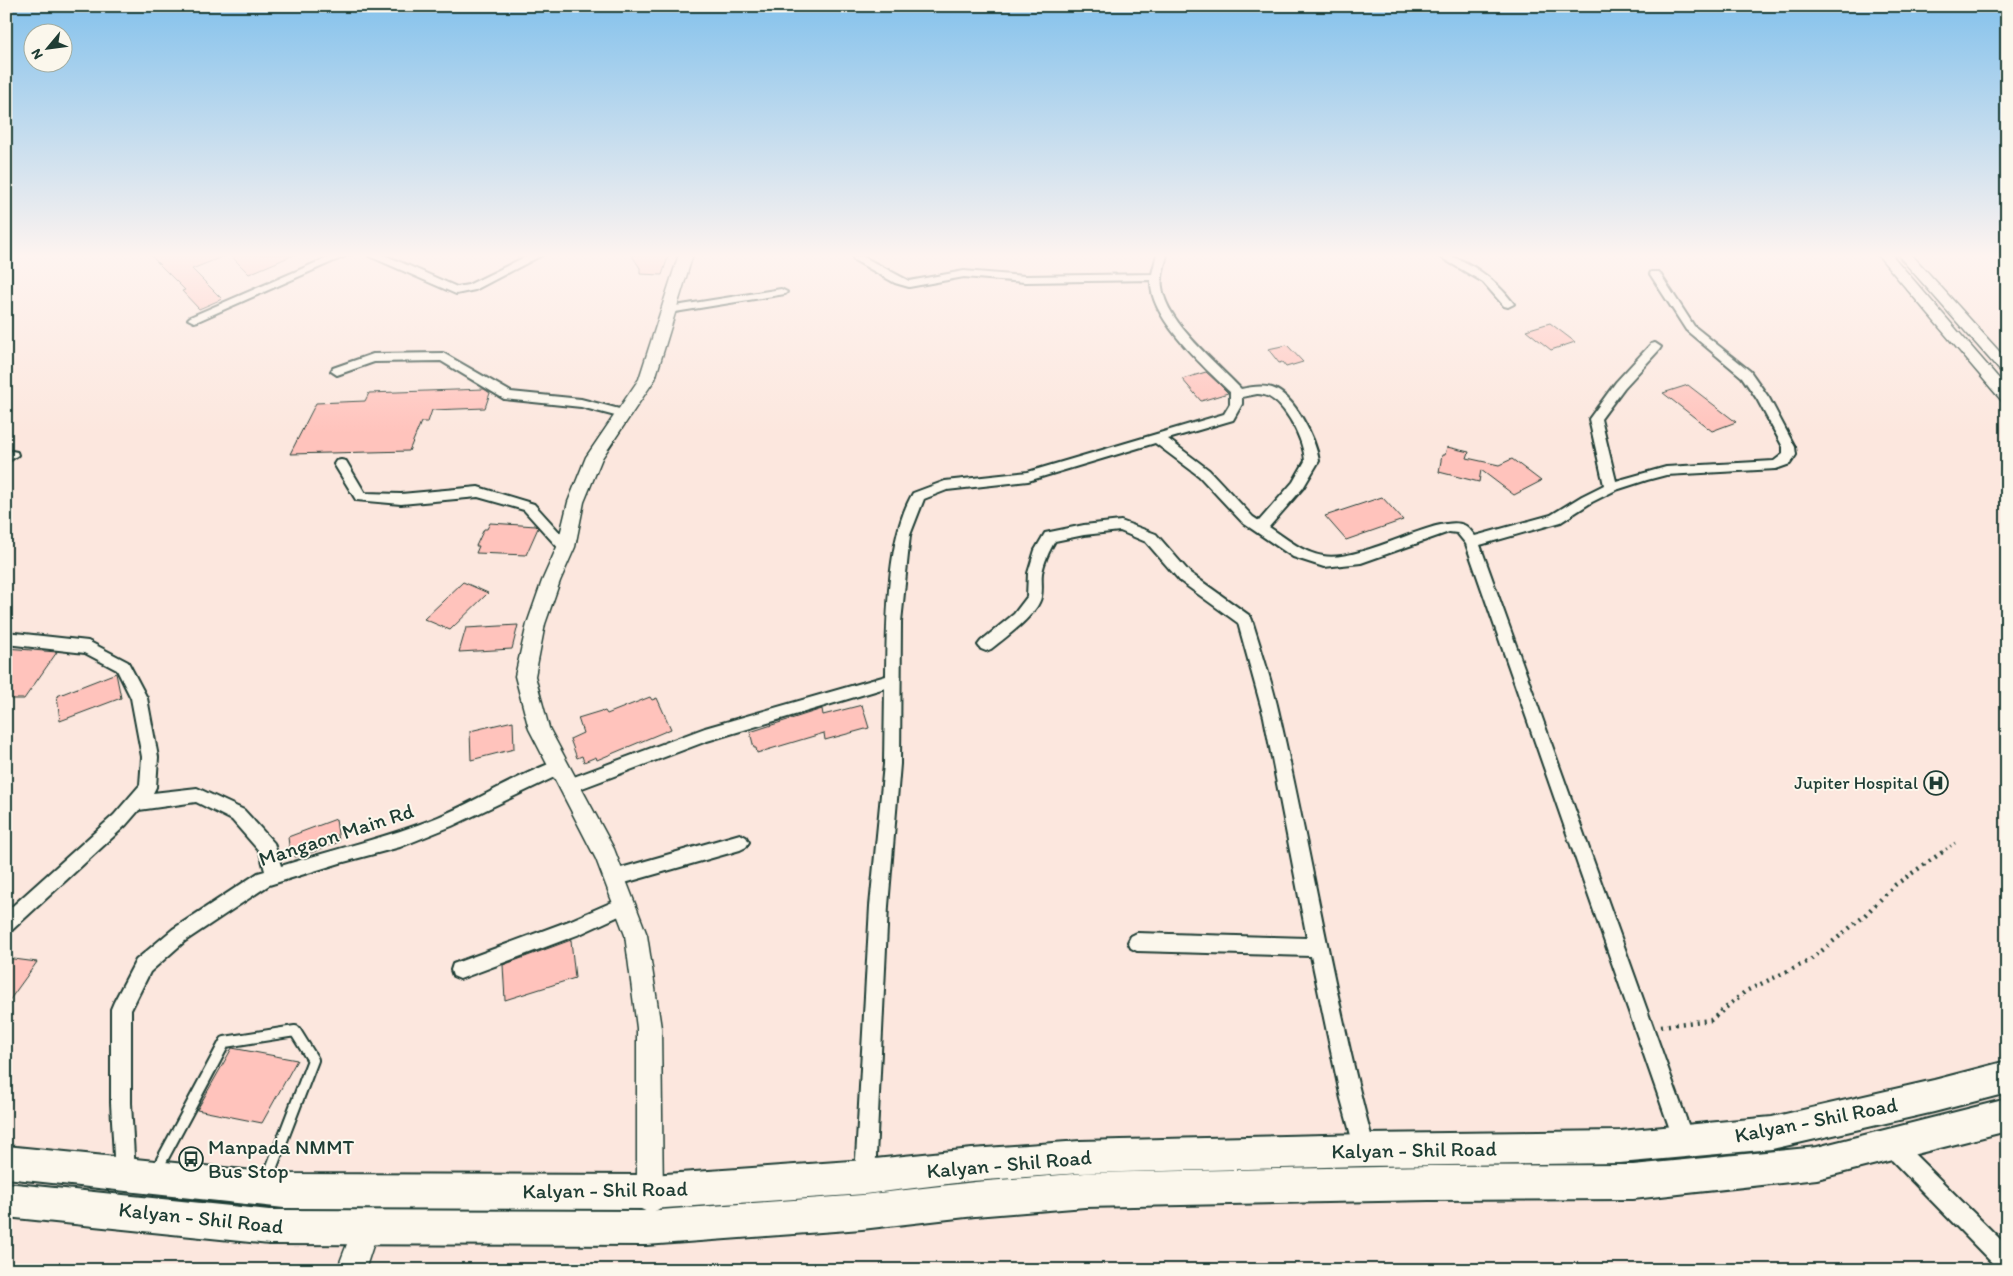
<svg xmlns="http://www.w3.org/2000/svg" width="2013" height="1276" font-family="Itim,sans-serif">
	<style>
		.building { fill: #ffc3bc; stroke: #1f3d34 }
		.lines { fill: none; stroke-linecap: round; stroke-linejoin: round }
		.service-casing { stroke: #1f3d34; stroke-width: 14 }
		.minor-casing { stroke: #1f3d34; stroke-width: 4 }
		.tertiary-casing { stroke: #1f3d34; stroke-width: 3 }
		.primary-casing { stroke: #1f3d34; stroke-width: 4 }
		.path-far1 { stroke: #1f3d34; stroke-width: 3; stroke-dasharray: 1 4; stroke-linecap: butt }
		.path { stroke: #1f3d34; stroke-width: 4.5; stroke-dasharray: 2 5; stroke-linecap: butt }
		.service { stroke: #fbf7ec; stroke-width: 10 }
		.minor { fill: #fbf7ec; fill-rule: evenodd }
		.tertiary { fill: #fbf7ec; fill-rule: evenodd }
		.primary { fill: #fbf7ec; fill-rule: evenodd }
		.labels { text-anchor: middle; stroke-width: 4; stroke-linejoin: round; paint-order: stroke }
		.poi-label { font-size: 18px; fill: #1f3d34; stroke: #fbf7ec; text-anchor: end }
		.near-street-label { font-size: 21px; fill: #1f3d34; stroke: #fbf7ec }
		.near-poi-label { font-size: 21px; fill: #1f3d34; stroke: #fbf7ec; text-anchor: start }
	</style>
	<rect width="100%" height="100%" fill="#fce7de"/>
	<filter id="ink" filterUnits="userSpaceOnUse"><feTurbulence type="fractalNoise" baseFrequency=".02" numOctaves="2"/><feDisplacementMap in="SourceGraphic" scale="10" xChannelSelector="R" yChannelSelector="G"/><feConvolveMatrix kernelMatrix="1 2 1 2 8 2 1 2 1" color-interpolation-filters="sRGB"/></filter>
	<g filter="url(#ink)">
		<path class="building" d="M 149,254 L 296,254 L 249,274 L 229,254 L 192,269 L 222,299 L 199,309 L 182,291 L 185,290 Z
			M 631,254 L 669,254 L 662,275 L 640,274 L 640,268 Z
			M 1550,323 L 1575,342 L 1551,350 L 1526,330 Z
			M 1287,345 L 1303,362 L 1286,367 L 1282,362 L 1279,363 L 1268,349 Z
			M 1206,372 L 1218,383 L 1228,393 L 1201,401 L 1182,379 Z
			M 1688,385 L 1736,422 L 1712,431 L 1663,393 Z
			M 484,389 L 490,393 L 485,408 L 432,410 L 428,422 L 421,422 L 409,451 L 290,454 L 316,403 L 365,401 L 369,393 Z
			M 1447,447 L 1469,452 L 1467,458 L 1499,465 L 1512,459 L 1541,481 L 1514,495 L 1481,470 L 1479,482 L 1439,472 L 1442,455 L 1445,455 Z
			M 1382,497 L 1403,520 L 1346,540 L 1325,516 Z
			M 490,523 L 536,526 L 538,528 L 526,555 L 476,553 L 479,546 L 476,546 L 484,529 L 487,529 Z
			M 463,582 L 488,593 L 450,630 L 424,619 Z
			M 518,625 L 512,649 L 459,652 L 466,628 Z
			M 6,648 L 57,652 L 24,699 L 6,699 Z
			M 116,673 L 121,698 L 60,721 L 57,696 Z
			M 650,697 L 652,700 L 657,698 L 671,729 L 597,760 L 596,757 L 584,762 L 582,756 L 577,758 L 570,739 L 583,733 L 578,718 L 601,711 L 602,712 L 605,711 L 607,714 Z
			M 862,705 L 869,728 L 825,740 L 824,733 L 757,753 L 756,748 L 754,748 L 750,732 L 822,709 L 823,715 Z
			M 513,721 L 514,749 L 471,760 L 470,731 Z
			M 336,819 L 339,842 L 307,854 L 307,852 L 295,857 L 295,852 L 290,854 L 288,837 Z
			M 571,940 L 575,978 L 505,1000 L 503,965 Z
			M 6,958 L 37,962 L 6,1005 Z
			M 232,1048 L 297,1060 L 262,1123 L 197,1110 Z"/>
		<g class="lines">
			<g class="service-casing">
				<path id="service" d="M 156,1171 L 225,1042 L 295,1031 L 313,1060 L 266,1182"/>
			</g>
			<g class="minor-casing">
				<path id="minor" d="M 336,254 L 350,254 L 198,321 L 194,322 L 188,319 L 190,317 Z
					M 368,254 L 382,254 L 457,287 L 468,285 L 531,254 L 544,254 L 475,290 L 456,294 L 369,256 Z
					M 1157,254 L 1167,254 C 1165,265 1160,277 1162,287 C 1166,323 1218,364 1241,389 C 1251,387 1261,385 1272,388 C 1294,395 1316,439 1319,461 L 1303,488 L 1269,527 C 1286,538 1303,553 1323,556 C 1362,563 1439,513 1464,525 C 1469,527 1472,533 1475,536 L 1551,515 L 1582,496 L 1604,485 L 1589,419 L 1616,382 L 1651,344 L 1655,343 L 1661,347 L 1659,350 L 1624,388 L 1601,419 L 1616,481 L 1666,467 L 1774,461 L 1783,454 L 1783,447 L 1757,399 L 1742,377 L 1686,330 L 1650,274 L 1651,272 L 1659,272 L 1694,326 L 1750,371 L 1769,398 L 1795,447 L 1796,455 L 1790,464 L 1776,469 L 1666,475 L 1647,480 L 1616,490 L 1592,502 L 1561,522 L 1480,545 L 1694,1141 L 1691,1148 L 1684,1151 L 1677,1148 L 1674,1141 L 1466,544 L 1457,533 L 1449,532 L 1361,563 L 1324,567 L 1293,557 L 1243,523 L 1199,476 L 1155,443 L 1028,481 L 947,490 L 924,499 L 910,535 L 901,622 L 900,764 L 888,906 L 875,1177 L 872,1184 L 865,1187 L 858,1184 L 855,1177 L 870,906 L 884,764 L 885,688 L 707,741 L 569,793 L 563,791 L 561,786 L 563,781 L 705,728 L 886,676 C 887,623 886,538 913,493 L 945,481 L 1028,472 L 1224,414 L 1230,404 L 1230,392 C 1205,368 1148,317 1151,280 L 1025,282 L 964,277 L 909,287 L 895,283 L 854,260 L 853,258 L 854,256 L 862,256 L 909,281 L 964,271 L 1025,276 L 1152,274 ZM 1257,394 C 1282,393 1304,439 1305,461 L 1293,482 L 1259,521 L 1253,517 L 1209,470 L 1168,439 L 1233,420 L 1242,404 L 1242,397 Z
					M 1435,254 C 1464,254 1497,281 1514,304 L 1508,307 L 1504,306 L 1483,282 Z
					M 781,289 L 787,292 L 785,294 L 669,313 L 663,310 L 669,307 Z
					M 443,353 L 511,392 L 581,399 L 627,411 L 629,414 L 623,418 L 581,407 L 504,399 L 441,361 L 374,362 L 337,375 L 331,371 L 333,368 L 373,354 Z
					M 12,451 L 17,452 L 18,455 L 6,463 L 6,453 Z
					M 341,460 L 346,461 L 365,493 L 401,494 L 478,487 L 534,504 L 573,547 L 571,551 L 561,551 L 524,510 L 478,497 L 401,504 L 356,500 L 334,464 L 336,461 Z
					M 1121,521 L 1156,534 L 1190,573 L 1250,616 L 1252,620 C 1262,653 1273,685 1280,718 C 1313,862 1336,1008 1375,1150 L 1372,1157 L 1365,1160 L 1358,1157 L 1355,1150 L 1341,1099 L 1311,956 L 1137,951 L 1131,948 L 1128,942 L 1131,936 L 1137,933 L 1307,938 L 1264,717 L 1238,623 L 1180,581 L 1146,542 L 1120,531 L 1084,535 L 1055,541 C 1049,551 1044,562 1042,573 C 1041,581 1043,589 1041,597 C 1038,614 1005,638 991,649 L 986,651 L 981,649 L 978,645 L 981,641 L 1014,614 L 1027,597 L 1028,573 L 1035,550 L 1045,533 L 1084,525 Z
					M 6,632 L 88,641 L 128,662 L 147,698 L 158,757 L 156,787 L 153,793 L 197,788 L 244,810 L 274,843 L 281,866 C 334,849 387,838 438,817 C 479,800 517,775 559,760 L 565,762 L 567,767 L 565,772 L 452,826 L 400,847 L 340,863 L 269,885 L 185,941 L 150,972 L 131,1010 L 131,1103 L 135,1174 L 132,1181 L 125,1184 L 118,1181 L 115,1174 L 111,1103 L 111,1009 L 114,1002 L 136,960 L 173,929 L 258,873 L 265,871 L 260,852 L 232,820 L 196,802 L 139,810 L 126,825 L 12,930 L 6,932 L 6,912 L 114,815 L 140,785 L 142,757 L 131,698 L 117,670 L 85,653 L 6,644 Z
					M 740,834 L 746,837 L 749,842 L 746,847 L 740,850 L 614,886 L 608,884 L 605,878 L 608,872 L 614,870 Z
					M 624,897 L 630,899 L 633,905 L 630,911 L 580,934 L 460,979 L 453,976 L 451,970 L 453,964 L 569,921 Z
					M 1889,1133 L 1896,1136 L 2007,1246 L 2007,1270 L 1999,1270 L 1882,1150 L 1879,1143 L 1882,1136 Z"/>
			</g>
			<g class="tertiary-casing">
				<path id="tertiary" d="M 679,254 L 693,254 L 655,379 L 602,458 L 584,502 L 575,547 L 560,581 L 545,624 L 535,676 L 549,728 L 614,849 L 647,935 L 661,1028 L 663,1200 L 659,1209 L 650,1213 L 641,1209 L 637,1200 L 637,1028 L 625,935 L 596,859 L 529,729 L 515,676 L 527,624 L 542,581 L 557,547 L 568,502 L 586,457 L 639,379 Z
					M 1877,254 L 1891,254 L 2007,388 L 2007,403 L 2002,401 Z
					M 1897,254 L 1911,254 L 2007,360 L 2007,375 L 2002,373 Z
					M 366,1214 L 375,1218 L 379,1227 L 365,1270 L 337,1270 L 357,1218 Z"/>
			</g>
			<g class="primary-casing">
				<path id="primary" d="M 2007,1061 L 2007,1093 L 1934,1112 L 1772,1149 L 1620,1163 L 1365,1166 L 1080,1173 L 972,1181 L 865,1194 L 651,1209 L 284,1208 L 6,1178 L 6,1146 L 284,1174 L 651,1175 L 865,1160 L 972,1149 L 1080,1141 L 1365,1134 L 1620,1131 L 1772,1117 L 1934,1080 Z
					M 2007,1099 L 2007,1131 L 1817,1179 L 1633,1199 L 1429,1200 L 1085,1207 L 975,1216 L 862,1229 L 646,1245 L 269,1244 L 6,1217 L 6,1183 L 269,1210 L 646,1211 L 862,1195 L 975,1182 L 1085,1173 L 1429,1166 L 1633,1165 L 1817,1147 Z"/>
			</g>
			<path class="path-far1" d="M 1942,852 L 1955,843"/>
			<path class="path" d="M 1661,1026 L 1711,1020 L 1746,991 L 1809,961 L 1862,918 L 1895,885 L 1944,851"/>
			<use href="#service" class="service"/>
			<use href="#minor" class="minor"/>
			<use href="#tertiary" class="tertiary"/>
			<use href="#primary" class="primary"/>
		</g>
	</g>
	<linearGradient id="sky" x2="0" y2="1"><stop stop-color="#85c2ec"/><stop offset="0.59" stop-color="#fef4f0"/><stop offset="1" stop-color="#fef4f0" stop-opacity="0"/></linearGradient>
	<rect width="2013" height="433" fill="url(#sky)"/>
	<defs>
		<g id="hospital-ring" transform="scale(1.25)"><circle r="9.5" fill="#fbf7ec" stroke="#1f3d34" stroke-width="1.5"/><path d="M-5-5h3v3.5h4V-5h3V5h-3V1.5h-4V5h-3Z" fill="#1f3d34"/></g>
		<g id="bus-ring" transform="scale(1.25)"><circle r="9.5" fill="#fbf7ec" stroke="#1f3d34" stroke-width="1.5"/><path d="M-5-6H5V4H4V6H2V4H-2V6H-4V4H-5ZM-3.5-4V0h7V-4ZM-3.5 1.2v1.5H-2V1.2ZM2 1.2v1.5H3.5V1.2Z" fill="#1f3d34"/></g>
	</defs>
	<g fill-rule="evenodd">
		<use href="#hospital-ring" x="1936" y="783"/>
		<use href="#bus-ring" x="191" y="1159"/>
	</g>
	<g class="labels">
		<g class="poi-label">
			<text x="1918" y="789">Jupiter Hospital</text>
		</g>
		<g class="near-street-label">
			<text transform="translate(336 835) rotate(-18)" y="7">Mangaon Main Rd</text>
			<text transform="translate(1816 1120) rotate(-11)" y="7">Kalyan - Shil Road</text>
			<text transform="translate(1414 1150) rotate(-1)" y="7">Kalyan - Shil Road</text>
			<text transform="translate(1009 1164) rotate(-5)" y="7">Kalyan - Shil Road</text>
			<text transform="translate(605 1190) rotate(-1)" y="7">Kalyan - Shil Road</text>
			<text transform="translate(201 1218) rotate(6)" y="7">Kalyan - Shil Road</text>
		</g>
		<g class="near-poi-label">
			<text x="208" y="1154">Manpada NMMT<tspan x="208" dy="24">Bus Stop</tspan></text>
		</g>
	</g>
	<rect width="2013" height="1276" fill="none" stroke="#fbf7ec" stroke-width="25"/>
	<rect x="12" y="12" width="1988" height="1251" fill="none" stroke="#1f3d34" stroke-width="2" filter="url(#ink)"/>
	<g transform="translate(48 48) rotate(241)"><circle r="24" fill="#fbf7ec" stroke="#a3ada2"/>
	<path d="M0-4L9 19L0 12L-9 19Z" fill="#1f3d34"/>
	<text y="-8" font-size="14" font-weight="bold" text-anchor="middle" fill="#1f3d34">N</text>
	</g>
</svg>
